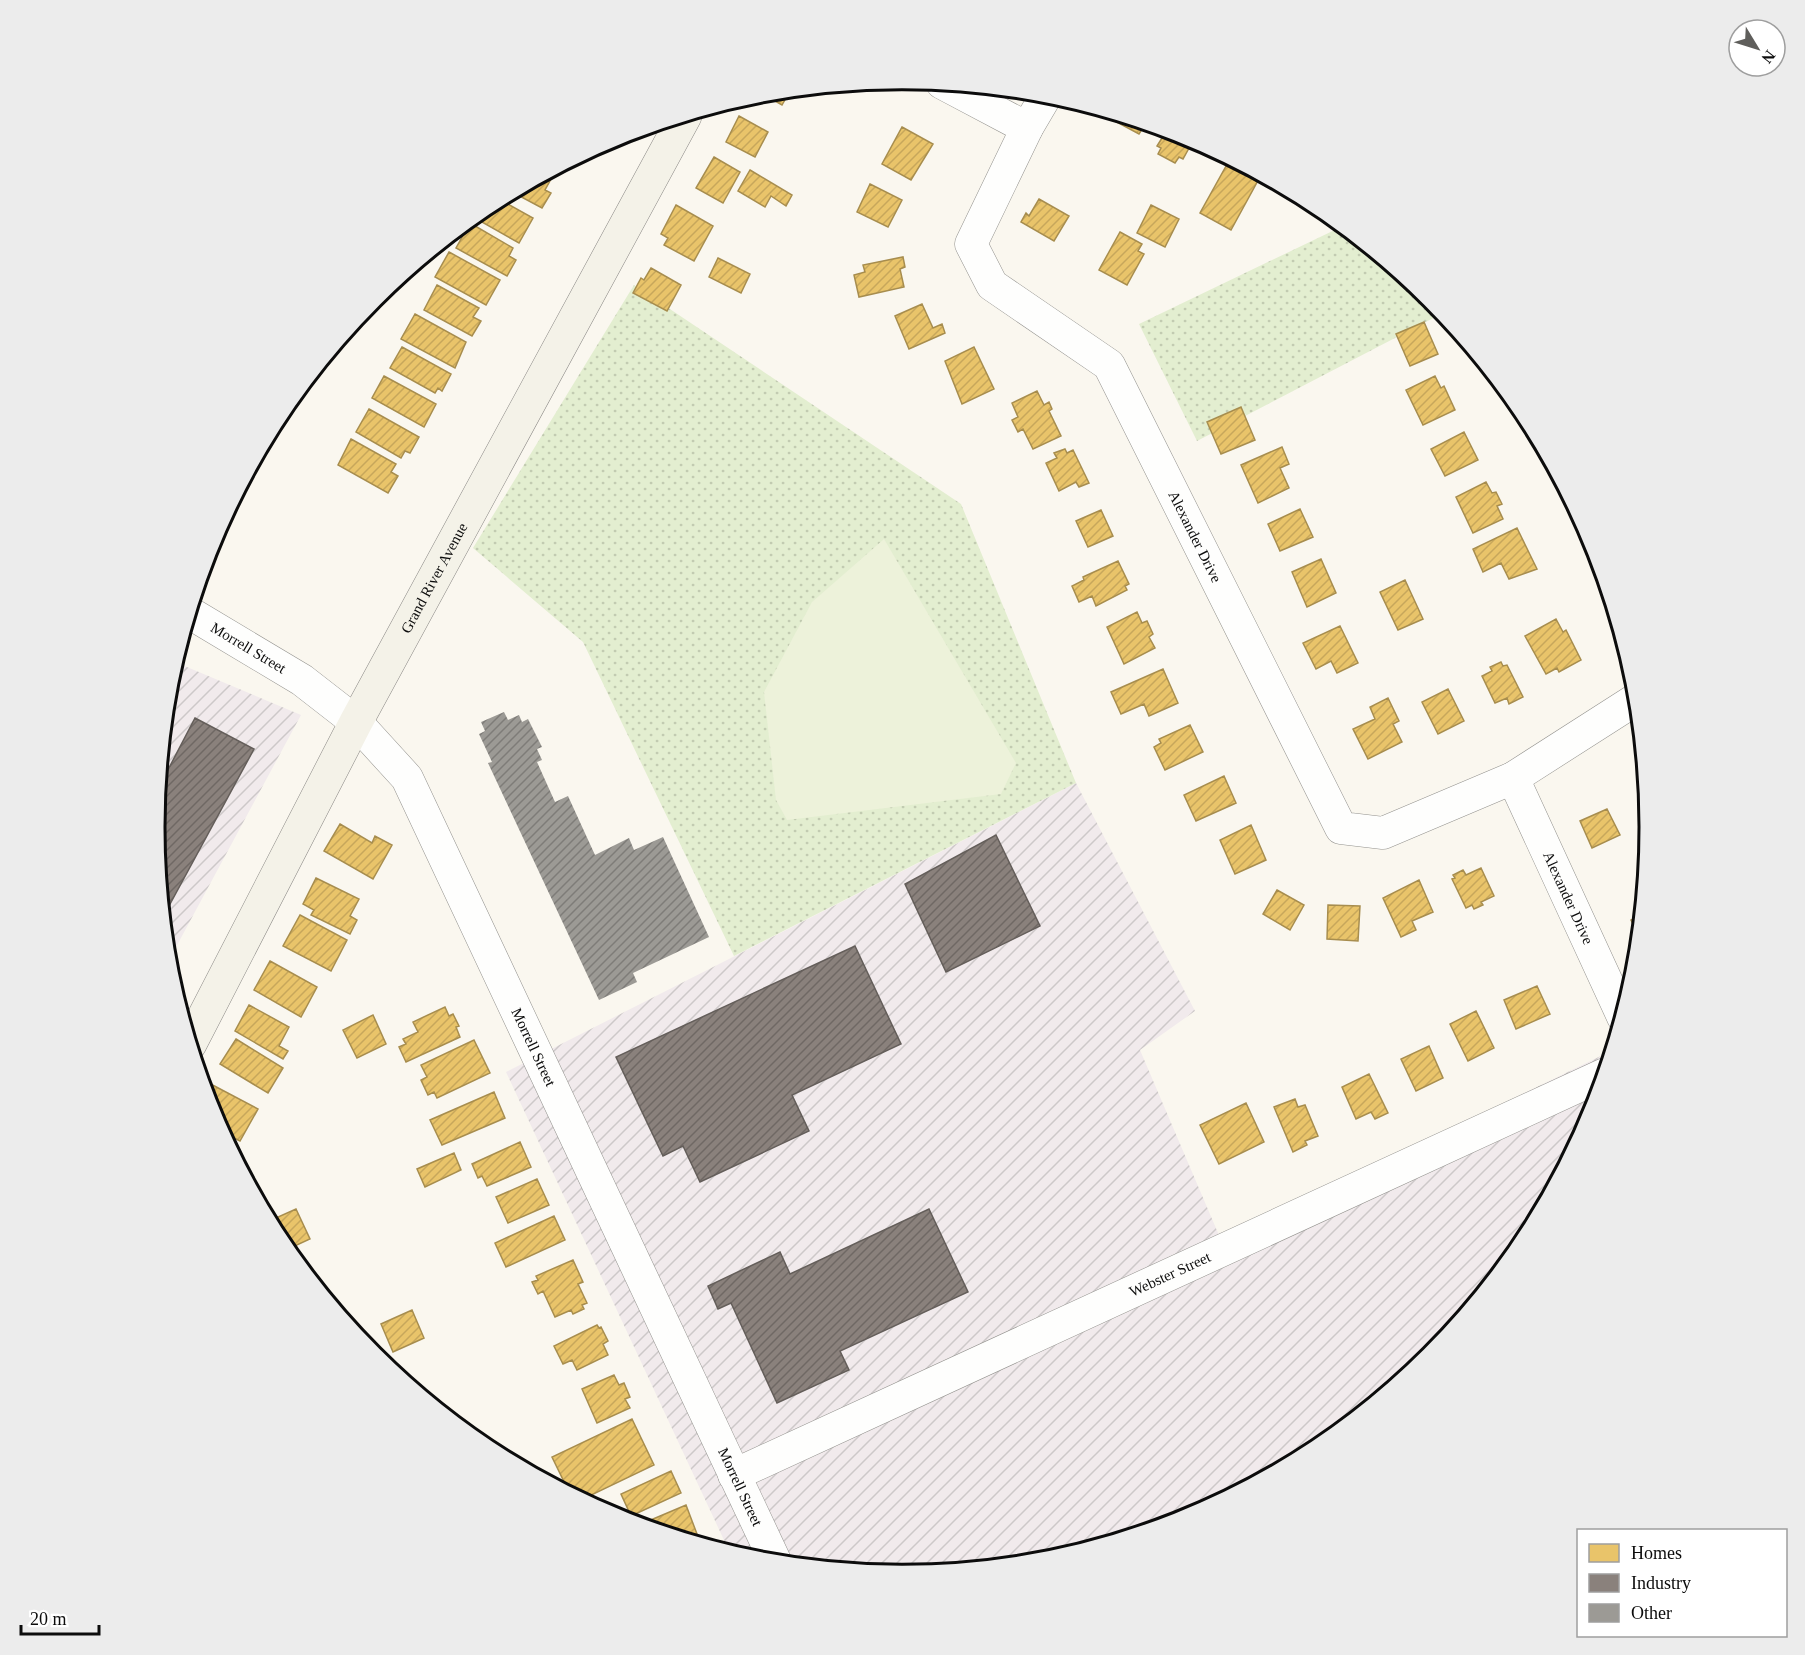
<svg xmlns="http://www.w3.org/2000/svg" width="1805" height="1655" font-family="Georgia,serif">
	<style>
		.industrial { fill: url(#industrial-furrows) }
		.park { fill: url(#park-dots) }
		.pitch { fill: #edf2da }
		.homes { fill: url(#homes-hatch); stroke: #a78d4e; stroke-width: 1.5 }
		.industry { fill: url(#industry-hatch); stroke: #645e5a; stroke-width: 1.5 }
		.building { fill: url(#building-hatch) }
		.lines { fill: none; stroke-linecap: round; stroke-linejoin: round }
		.street-casing { stroke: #93928e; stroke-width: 33 }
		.secondary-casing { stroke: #8a8885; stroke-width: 34 }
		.street { stroke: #fefefd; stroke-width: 32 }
		.secondary { stroke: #f4f2e8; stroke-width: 33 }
		.labels { text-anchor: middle; stroke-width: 6; stroke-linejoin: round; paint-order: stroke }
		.street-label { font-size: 15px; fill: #0c0c0c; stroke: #fff }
		.rim { fill: none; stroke: #0c0c0c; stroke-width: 3 }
	</style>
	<defs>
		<pattern id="industrial-furrows" width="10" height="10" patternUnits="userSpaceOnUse" patternTransform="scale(1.5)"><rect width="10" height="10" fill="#f1eaec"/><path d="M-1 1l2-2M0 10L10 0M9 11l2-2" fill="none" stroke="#cdc8c9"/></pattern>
		<pattern id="park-dots" width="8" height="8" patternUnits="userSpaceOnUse" patternTransform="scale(1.5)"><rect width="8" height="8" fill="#e3eed0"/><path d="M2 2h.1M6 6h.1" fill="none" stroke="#c2cbb1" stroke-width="1.8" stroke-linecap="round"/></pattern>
		<pattern id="homes-hatch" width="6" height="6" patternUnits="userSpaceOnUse" patternTransform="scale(1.5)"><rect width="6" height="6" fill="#e9c46a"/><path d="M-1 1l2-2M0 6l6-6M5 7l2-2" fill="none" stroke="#c7a75b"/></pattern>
		<pattern id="industry-hatch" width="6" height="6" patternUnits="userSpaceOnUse" patternTransform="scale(1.5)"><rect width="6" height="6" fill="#8a817c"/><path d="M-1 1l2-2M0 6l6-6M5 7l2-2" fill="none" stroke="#6f6864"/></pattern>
		<pattern id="building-hatch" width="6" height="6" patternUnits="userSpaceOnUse" patternTransform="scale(1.5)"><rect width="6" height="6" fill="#9c9a95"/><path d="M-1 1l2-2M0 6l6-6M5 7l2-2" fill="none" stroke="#7e7c78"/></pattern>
	</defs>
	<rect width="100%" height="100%" fill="#faf7ef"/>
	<path class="industrial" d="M 175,662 L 301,715 L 168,962 L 155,827 L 169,681 Z
		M 1076,783 L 1195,1011 L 1140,1050 L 1221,1240 L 1613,1050 L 1593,1114 L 1524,1243 L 1431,1357 L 1318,1450 L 1188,1519 L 1048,1561 L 902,1575 L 756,1561 L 730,1553 L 506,1072 Z"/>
	<path class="park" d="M 1343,226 L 1432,299 L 1443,313 L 1197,441 L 1139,324 Z
		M 634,285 L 961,504 L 1076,783 L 734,956 L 583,642 L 473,548 Z"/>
	<path class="pitch" d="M 884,539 L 1016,763 L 1001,794 L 787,820 L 776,800 L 764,692 L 812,602 Z"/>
	<path class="homes" d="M 790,91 L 782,105 L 761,93 Z
		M 1100,109 L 1141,122 L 1144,126 L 1139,134 L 1098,112 Z
		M 739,116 L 768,132 L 755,157 L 726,142 Z
		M 902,127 L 933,144 L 911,180 L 882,164 Z
		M 1167,130 L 1194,139 L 1183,159 L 1179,157 L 1175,163 L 1158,154 L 1161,148 L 1157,146 Z
		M 714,157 L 740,172 L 723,203 L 696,188 Z
		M 1230,159 L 1261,175 L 1231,230 L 1200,213 Z
		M 750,170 L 792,195 L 786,206 L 771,196 L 765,207 L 738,191 Z
		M 544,175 L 551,179 L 545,190 L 551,193 L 542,208 L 512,192 Z
		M 870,184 L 902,200 L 888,227 L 857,212 Z
		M 499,199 L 533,218 L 519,243 L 473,217 Z
		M 1039,199 L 1069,216 L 1054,241 L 1021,222 L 1026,213 L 1029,216 Z
		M 676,205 L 713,226 L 694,261 L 664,245 L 668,238 L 661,234 Z
		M 1151,205 L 1179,219 L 1165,247 L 1137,233 Z
		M 470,223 L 513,248 L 509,256 L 516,260 L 507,276 L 456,248 Z
		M 1120,232 L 1142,244 L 1138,251 L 1144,254 L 1127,285 L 1099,270 Z
		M 449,252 L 500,280 L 486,305 L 435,277 Z
		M 903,257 L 905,267 L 900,269 L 904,287 L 859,297 L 854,275 L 865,272 L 863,265 Z
		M 718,258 L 750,274 L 741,293 L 709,277 Z
		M 651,268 L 681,285 L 667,311 L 633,293 L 641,278 L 644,280 Z
		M 437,285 L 479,308 L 473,317 L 481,321 L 472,336 L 424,310 Z
		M 922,304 L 933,328 L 942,324 L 945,333 L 909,349 L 895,316 Z
		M 415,314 L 466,342 L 455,368 L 401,339 Z
		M 1424,322 L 1438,354 L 1410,366 L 1396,334 Z
		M 402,347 L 451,374 L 442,391 L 438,388 L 435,393 L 390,368 Z
		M 974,347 L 994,389 L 962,404 L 945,361 Z
		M 384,376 L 436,404 L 424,427 L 372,398 Z
		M 1435,376 L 1441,388 L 1444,386 L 1455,410 L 1423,425 L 1406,390 Z
		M 1037,391 L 1044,405 L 1049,402 L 1052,409 L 1049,411 L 1061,436 L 1033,449 L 1023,429 L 1018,432 L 1012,420 L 1018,417 L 1012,403 Z
		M 1241,407 L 1255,440 L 1221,454 L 1207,422 Z
		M 369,409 L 419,437 L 410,453 L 405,451 L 401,458 L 356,432 Z
		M 1464,432 L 1478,460 L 1445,476 L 1431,449 Z
		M 351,439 L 396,464 L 391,472 L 398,476 L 388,493 L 338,465 Z
		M 1282,447 L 1289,464 L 1280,468 L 1289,488 L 1258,503 L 1241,465 Z
		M 1065,449 L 1067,453 L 1073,450 L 1089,483 L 1079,487 L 1076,482 L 1059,491 L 1046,463 L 1057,458 L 1054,453 Z
		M 1486,482 L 1492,493 L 1496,492 L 1502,504 L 1497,506 L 1503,519 L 1473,533 L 1456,497 Z
		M 1300,509 L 1313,537 L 1280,551 L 1268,524 Z
		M 1101,510 L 1113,536 L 1088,547 L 1076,521 Z
		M 1517,528 L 1537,569 L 1509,579 L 1501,563 L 1483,572 L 1473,549 Z
		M 1321,559 L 1336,593 L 1307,607 L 1292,572 Z
		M 1118,561 L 1129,584 L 1125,586 L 1127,590 L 1096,606 L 1092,596 L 1079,602 L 1072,586 L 1084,580 L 1083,577 Z
		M 1405,580 L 1423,619 L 1398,630 L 1380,592 Z
		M 1137,612 L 1142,623 L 1147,621 L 1153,634 L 1149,637 L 1155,648 L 1124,664 L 1107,627 Z
		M 1556,619 L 1563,632 L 1566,630 L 1581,660 L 1559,672 L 1557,668 L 1546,674 L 1525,636 Z
		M 1340,626 L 1358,663 L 1337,673 L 1331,661 L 1316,669 L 1303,643 Z
		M 1501,662 L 1503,666 L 1507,665 L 1523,697 L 1509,704 L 1507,698 L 1495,703 L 1482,676 L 1492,671 L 1490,667 Z
		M 1163,669 L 1178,703 L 1149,716 L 1144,704 L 1121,714 L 1111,692 Z
		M 1448,689 L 1464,721 L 1438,734 L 1422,702 Z
		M 1388,698 L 1399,721 L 1393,724 L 1402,742 L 1368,759 L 1353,729 L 1375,719 L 1370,707 Z
		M 1190,725 L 1203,752 L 1165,770 L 1154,747 L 1161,743 L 1159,739 Z
		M 1224,776 L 1236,803 L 1196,821 L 1184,795 Z
		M 1646,780 L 1648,806 L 1638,784 Z
		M 1607,809 L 1620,835 L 1592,848 L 1580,821 Z
		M 340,824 L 372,843 L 375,836 L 392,845 L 373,879 L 324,851 Z
		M 1251,825 L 1266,860 L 1235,874 L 1220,840 Z
		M 1481,868 L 1494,896 L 1481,902 L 1483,905 L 1474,909 L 1472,905 L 1466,908 L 1452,879 L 1455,878 L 1453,875 L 1463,870 L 1466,875 Z
		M 316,878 L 359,899 L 350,916 L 357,920 L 350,934 L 311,915 L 314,910 L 303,904 Z
		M 1419,880 L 1433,912 L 1412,921 L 1416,930 L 1401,937 L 1383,898 Z
		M 1277,890 L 1304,905 L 1290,930 L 1263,914 Z
		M 1328,905 L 1360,906 L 1358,941 L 1327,939 Z
		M 300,915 L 347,940 L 331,971 L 283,946 Z
		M 1642,915 L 1640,937 L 1631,920 Z
		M 270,961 L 317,987 L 301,1017 L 254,990 Z
		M 1537,986 L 1550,1014 L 1516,1029 L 1504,1000 Z
		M 249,1005 L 289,1027 L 279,1046 L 288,1051 L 283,1059 L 235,1031 Z
		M 445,1007 L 449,1016 L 453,1014 L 459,1026 L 456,1027 L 460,1037 L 406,1062 L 399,1047 L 406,1044 L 403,1039 L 418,1032 L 413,1022 Z
		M 1476,1011 L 1494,1048 L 1468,1061 L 1450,1024 Z
		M 373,1015 L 386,1044 L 357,1058 L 343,1030 Z
		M 236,1039 L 283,1068 L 268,1093 L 220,1064 Z
		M 474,1040 L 490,1073 L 437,1098 L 434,1092 L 428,1095 L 421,1080 L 427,1077 L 421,1065 Z
		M 1429,1046 L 1443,1078 L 1416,1091 L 1401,1059 Z
		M 1369,1074 L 1388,1113 L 1375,1119 L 1371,1112 L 1356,1119 L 1342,1087 Z
		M 205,1081 L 258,1109 L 240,1141 L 220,1131 L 211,1113 L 203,1085 Z
		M 494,1092 L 505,1118 L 442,1145 L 430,1120 Z
		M 1295,1099 L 1298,1107 L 1305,1105 L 1318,1136 L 1305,1141 L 1307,1145 L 1293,1152 L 1274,1107 Z
		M 1246,1103 L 1264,1142 L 1219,1164 L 1200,1125 Z
		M 520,1142 L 531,1167 L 487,1186 L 482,1176 L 478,1178 L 472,1164 Z
		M 454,1153 L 461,1170 L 425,1187 L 417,1169 Z
		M 537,1179 L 549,1205 L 508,1223 L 496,1197 Z
		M 296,1209 L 310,1239 L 286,1250 L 269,1221 Z
		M 554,1216 L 565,1240 L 506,1267 L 495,1243 Z
		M 573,1260 L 583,1282 L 578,1284 L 587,1303 L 582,1305 L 584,1309 L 573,1314 L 571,1310 L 555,1317 L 543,1291 L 538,1294 L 532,1282 L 538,1280 L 536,1276 Z
		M 412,1310 L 424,1338 L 393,1352 L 381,1324 Z
		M 597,1325 L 599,1328 L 601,1327 L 608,1341 L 603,1344 L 608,1355 L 577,1370 L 572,1360 L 563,1364 L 554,1346 Z
		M 614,1375 L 619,1385 L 624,1383 L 630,1397 L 625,1399 L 630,1408 L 597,1423 L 582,1389 Z
		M 632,1419 L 654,1465 L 581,1500 L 570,1494 L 552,1457 Z
		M 671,1471 L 681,1493 L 631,1516 L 621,1494 Z
		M 686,1505 L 697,1534 L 684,1539 L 639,1525 Z"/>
	<path class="industry" d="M 195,718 L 254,749 L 163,917 L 155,827 L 159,787 Z
		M 996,835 L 1040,926 L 946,972 L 905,884 Z
		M 855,946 L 901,1044 L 792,1095 L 809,1131 L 700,1182 L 683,1146 L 663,1156 L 616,1057 Z
		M 929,1209 L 968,1292 L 840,1351 L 849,1370 L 777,1403 L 731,1303 L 718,1309 L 708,1286 L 780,1252 L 790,1274 Z"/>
	<path class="building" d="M 504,712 L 508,720 L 519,715 L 522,722 L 528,719 L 542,747 L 537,749 L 542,760 L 537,762 L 555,802 L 568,796 L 595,855 L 629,838 L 634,850 L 663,837 L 709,937 L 633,973 L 637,982 L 599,1000 L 488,763 L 492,762 L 479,734 L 485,731 L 481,722 Z"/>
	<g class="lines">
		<g class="street-casing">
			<g id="street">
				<path d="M 942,83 L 1027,128"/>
				<path id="s1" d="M 1047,94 L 1027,128 L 971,244 L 992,285 L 1109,365 L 1341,828 L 1383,833 L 1513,778 L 1638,698"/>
				<path id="s2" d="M 190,613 L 302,680 L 356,722 L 407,778 L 776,1563"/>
				<path id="s3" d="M 1513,778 L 1623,1017"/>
				<path id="s4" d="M 734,1475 L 1605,1074"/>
			</g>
		</g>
		<g class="secondary-casing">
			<g id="secondary">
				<path id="s5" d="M 190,1044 L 356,722 L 685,116"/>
			</g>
		</g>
		<use href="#street" class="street"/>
		<use href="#secondary" class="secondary"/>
	</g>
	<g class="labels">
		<g class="street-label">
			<text dy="5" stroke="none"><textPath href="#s1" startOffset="548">Alexander Drive</textPath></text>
			<text dy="5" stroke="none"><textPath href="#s5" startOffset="526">Grand River Avenue</textPath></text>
			<text dy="5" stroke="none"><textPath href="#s2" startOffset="68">Morrell Street</textPath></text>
			<text dy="5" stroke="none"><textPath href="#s3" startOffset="132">Alexander Drive</textPath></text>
			<text dy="5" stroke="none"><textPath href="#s2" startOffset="572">Morrell Street</textPath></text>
			<text dy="5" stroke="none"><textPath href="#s4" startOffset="480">Webster Street</textPath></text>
			<text dy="5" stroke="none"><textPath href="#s2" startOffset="1058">Morrell Street</textPath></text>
		</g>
	</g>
	<path d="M0 0H1805V1655H0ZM165 827a737 737 0 1 1 1474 0a737 737 0 1 1-1474 0Z" fill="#ececec" fill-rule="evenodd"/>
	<path class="rim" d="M165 827a737 737 0 1 1 1474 0a737 737 0 1 1-1474 0Z"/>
	<rect x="1577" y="1529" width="210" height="108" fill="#ffffff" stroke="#9e9e9e" stroke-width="1.5"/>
	<rect x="1589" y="1544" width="30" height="18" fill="#e9c46a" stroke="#9e9e9e" stroke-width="1.5"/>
	<text x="1631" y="1559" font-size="18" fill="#0c0c0c">Homes</text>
	<rect x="1589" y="1574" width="30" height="18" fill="#8a817c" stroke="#9e9e9e" stroke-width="1.5"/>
	<text x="1631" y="1589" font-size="18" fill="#0c0c0c">Industry</text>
	<rect x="1589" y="1604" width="30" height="18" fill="#9c9a95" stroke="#9e9e9e" stroke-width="1.5"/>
	<text x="1631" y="1619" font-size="18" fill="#0c0c0c">Other</text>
	<g transform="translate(1757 48) rotate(128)"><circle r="28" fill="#ffffff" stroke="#9e9e9e" stroke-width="1.5"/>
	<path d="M0-4.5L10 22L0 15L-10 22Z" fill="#5f5e5b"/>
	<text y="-9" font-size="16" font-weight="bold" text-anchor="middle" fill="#0c0c0c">N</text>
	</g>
	<path d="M21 1625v9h78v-9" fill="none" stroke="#0c0c0c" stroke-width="3"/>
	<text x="30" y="1625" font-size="18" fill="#0c0c0c" stroke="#ffffff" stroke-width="4.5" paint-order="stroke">20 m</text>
</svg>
